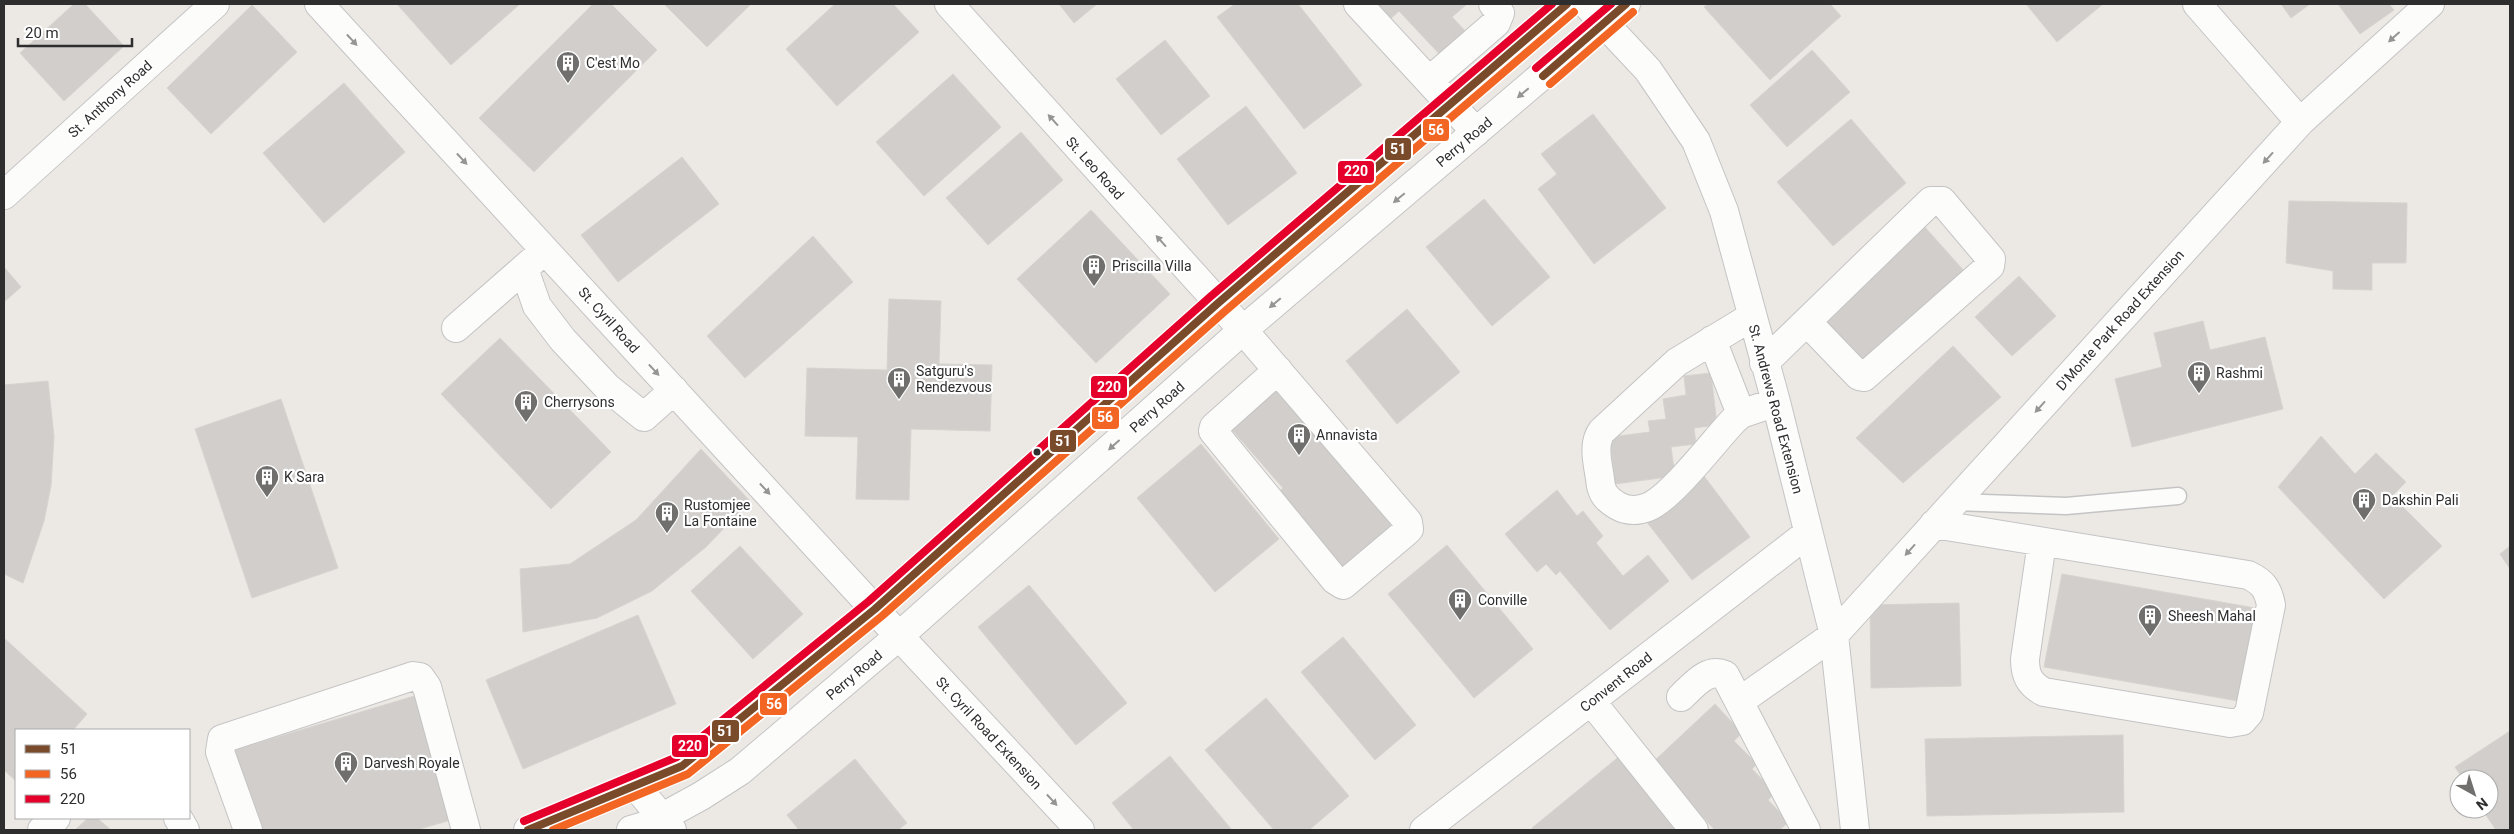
<svg xmlns="http://www.w3.org/2000/svg" width="2514" height="834" font-family="Roboto,sans-serif">
	<style>
		.building { fill: #d1cecb; stroke: #d7d4d0 }
		.lines { fill: none; stroke-linecap: round; stroke-linejoin: round }
		.lane-casing { stroke: #c5c4c5; stroke-width: 19 }
		.street-casing { stroke: #c5c4c5; stroke-width: 30 }
		.secondary-casing { stroke: #c5c4c5; stroke-width: 30 }
		.lane { stroke: #fcfcfb; stroke-width: 16 }
		.street { stroke: #fcfcfb; stroke-width: 28 }
		.secondary { stroke: #fcfcfb; stroke-width: 28 }
		.bus-1-casing { stroke: #fff; stroke-width: 11 }
		.bus-2-casing { stroke: #fff; stroke-width: 11 }
		.bus-3-casing { stroke: #fff; stroke-width: 11 }
		.bus-1 { stroke: #7a4b2a; stroke-width: 8 }
		.bus-2 { stroke: #f26522; stroke-width: 8 }
		.bus-3 { stroke: #e4002b; stroke-width: 8 }
		.oneway { fill: #959594 }
		.bus-dot { fill: #2e2e2e; stroke: #fff; stroke-width: 2 }
		.labels { text-anchor: middle; stroke-width: 4.5; stroke-linejoin: round; paint-order: stroke }
		.poi-label { font-size: 14px; fill: #2e2e2e; stroke: #fff; text-anchor: start }
		.street-label { font-size: 14px; fill: #2e2e2e; stroke: #fff }
		.line-badge { stroke: #fff; stroke-width: 2 }
		.badge-label { font-size: 14px; text-anchor: middle; font-weight: bold; fill: #fff }
	</style>
	<rect width="100%" height="100%" fill="#ece8e4"/>
	<path class="building" d="M 74,4 L 85,4 L 124,46 L 64,101 L 20,53 Z
		M 397,4 L 520,4 L 451,65 Z
		M 593,4 L 611,4 L 657,50 L 534,172 L 479,118 Z
		M 664,4 L 751,4 L 707,47 Z
		M 835,4 L 893,4 L 919,32 L 837,106 L 786,49 Z
		M 1059,4 L 1097,4 L 1074,23 Z
		M 1235,4 L 1298,4 L 1362,85 L 1304,129 L 1217,17 Z
		M 1367,4 L 1467,4 L 1452,17 L 1471,37 L 1445,60 L 1399,11 L 1386,23 Z
		M 1708,4 L 1830,4 L 1841,16 L 1770,80 L 1704,7 Z
		M 2026,4 L 2103,4 L 2057,42 Z
		M 2281,4 L 2310,4 L 2291,18 Z
		M 2338,4 L 2389,4 L 2394,10 L 2360,34 Z
		M 252,5 L 297,52 L 211,134 L 167,88 Z
		M 1165,40 L 1210,96 L 1161,135 L 1116,79 Z
		M 1812,50 L 1850,92 L 1787,147 L 1750,105 Z
		M 953,74 L 1001,127 L 924,196 L 876,142 Z
		M 344,83 L 405,152 L 324,223 L 263,153 Z
		M 1246,106 L 1297,173 L 1228,225 L 1177,159 Z
		M 1593,114 L 1666,208 L 1594,264 L 1538,189 L 1557,174 L 1541,154 Z
		M 1851,119 L 1906,183 L 1833,246 L 1777,182 Z
		M 1021,132 L 1063,180 L 988,245 L 946,198 Z
		M 682,157 L 719,204 L 618,282 L 581,235 Z
		M 1484,199 L 1550,277 L 1492,326 L 1426,247 Z
		M 2289,201 L 2407,203 L 2406,263 L 2372,263 L 2372,290 L 2333,289 L 2333,271 L 2286,263 Z
		M 1091,210 L 1170,294 L 1096,363 L 1017,279 Z
		M 1923,225 L 1965,272 L 1859,367 L 1817,319 Z
		M 813,236 L 853,282 L 745,378 L 707,336 Z
		M 4,267 L 21,287 L 4,302 Z
		M 2019,276 L 2056,316 L 2012,356 L 1975,317 Z
		M 889,299 L 941,301 L 939,364 L 992,365 L 990,431 L 911,429 L 909,500 L 856,499 L 858,437 L 805,436 L 807,368 L 887,370 Z
		M 1407,309 L 1460,372 L 1397,424 L 1346,361 Z
		M 2203,321 L 2210,350 L 2265,337 L 2283,409 L 2132,447 L 2115,379 L 2162,367 L 2154,333 Z
		M 500,338 L 611,452 L 551,509 L 441,394 Z
		M 1953,346 L 2001,397 L 1903,483 L 1856,438 Z
		M 1711,373 L 1717,425 L 1694,428 L 1696,444 L 1671,447 L 1675,476 L 1615,484 L 1610,437 L 1650,432 L 1648,421 L 1666,419 L 1663,399 L 1686,395 L 1684,376 Z
		M 48,381 L 54,437 L 51,486 L 44,521 L 23,583 L 4,574 L 4,385 Z
		M 1277,381 L 1398,520 L 1338,572 L 1273,497 L 1283,488 L 1227,424 Z
		M 281,399 L 338,568 L 252,598 L 195,429 Z
		M 2321,436 L 2355,474 L 2376,453 L 2406,482 L 2392,496 L 2442,546 L 2384,599 L 2278,487 Z
		M 1201,444 L 1279,539 L 1215,592 L 1137,498 Z
		M 701,449 L 750,501 L 706,547 L 652,591 L 597,618 L 523,632 L 520,569 L 570,564 L 636,520 Z
		M 1704,476 L 1750,537 L 1692,580 L 1646,521 Z
		M 1557,490 L 1577,516 L 1583,511 L 1603,536 L 1596,543 L 1623,576 L 1648,555 L 1669,581 L 1610,630 L 1560,571 L 1556,575 L 1546,564 L 1537,572 L 1505,534 Z
		M 1447,545 L 1533,649 L 1474,698 L 1388,594 Z
		M 740,546 L 803,614 L 753,659 L 691,591 Z
		M 2510,546 L 2510,569 L 2500,554 Z
		M 2062,574 L 2255,608 L 2238,701 L 2044,667 Z
		M 1029,585 L 1127,703 L 1076,745 L 978,627 Z
		M 1959,603 L 1961,686 L 1871,688 L 1870,605 Z
		M 638,615 L 676,704 L 523,769 L 486,680 Z
		M 1343,637 L 1416,725 L 1375,760 L 1301,672 Z
		M 4,638 L 87,714 L 73,730 L 16,730 L 16,781 L 4,770 Z
		M 421,694 L 458,818 L 416,830 L 257,830 L 234,750 Z
		M 1266,698 L 1349,796 L 1309,830 L 1274,830 L 1205,750 Z
		M 1715,704 L 1742,733 L 1734,741 L 1757,764 L 1752,769 L 1775,793 L 1768,800 L 1789,822 L 1779,830 L 1715,830 L 1652,763 Z
		M 2510,731 L 2510,830 L 2496,830 L 2482,809 L 2489,809 L 2489,779 L 2463,779 L 2455,767 Z
		M 2123,735 L 2124,812 L 1927,816 L 1925,739 Z
		M 1621,755 L 1676,827 L 1671,830 L 1534,830 L 1532,828 Z
		M 1170,756 L 1232,830 L 1134,830 L 1112,803 Z
		M 855,759 L 907,823 L 898,830 L 799,830 L 787,815 Z
		M 88,818 L 97,818 L 111,830 L 75,830 Z"/>
	<g class="lines">
		<g class="lane-casing">
			<path id="lane" d="M 1955,502 L 2066,506 L 2178,496"/>
		</g>
		<g class="street-casing">
			<path id="street" d="M 319,4 L 899,636 L 1080,830
				M 949,4 L 1243,330 L 1408,522 L 1409,529 L 1406,532 L 1343,585 L 1335,580 L 1213,431 L 1214,427 L 1278,370
				M 1358,4 L 1476,132
				M 1586,4 L 1648,70 L 1696,141 L 1724,211 L 1776,402 L 1834,635 L 1855,830
				M 2197,4 L 2300,122
				M 1429,81 L 1496,23 L 1500,13 L 1493,4
				M 4,195 L 215,4
				M 524,269 L 537,306 L 563,340 L 608,388 L 644,417 L 674,390
				M 1751,317 L 1677,362 L 1602,431 C 1592,444 1598,464 1600,479 C 1601,493 1606,499 1618,506 C 1627,511 1638,511 1648,507 C 1671,498 1715,440 1734,420 L 1741,414 L 1776,402
				M 456,328 L 536,258
				M 1712,340 L 1741,414
				M 1764,363 L 1931,201 L 1942,201 L 1991,259 L 1990,266 L 1864,377 L 1859,376 L 1807,322
				M 1934,524 L 2248,575 C 2263,582 2268,589 2271,605 L 2249,713 L 2242,721 L 2230,723 L 2044,692 C 2029,684 2025,675 2025,659 L 2042,542
				M 1681,697 C 1693,686 1707,667 1725,675 L 1806,830
				M 1591,701 L 1694,830
				M 1740,701 L 1834,635 L 2300,122 L 2430,4
				M 635,785 L 672,830
				M 178,818 L 185,830
				M 42,830 L 56,818
				M 248,830 L 220,752 L 222,739 L 413,676 L 420,677 L 427,687 L 466,830
				M 1424,830 L 1808,533"/>
		</g>
		<g class="secondary-casing">
			<path id="secondary" d="M 528,830 L 682,766 L 875,609 L 1217,304 L 1567,4
				M 631,830 L 648,825 L 701,796 L 740,771 L 899,636 L 1243,330 L 1626,4"/>
		</g>
		<use href="#lane" class="lane"/>
		<use href="#street" class="street"/>
		<use href="#secondary" class="secondary"/>
		<g class="bus-1-casing">
			<path id="bus-1" d="M 1543,76 L 1626,4
				M 528,830 L 682,766 L 875,609 L 1217,304 L 1567,4"/>
		</g>
		<g class="bus-2-casing">
			<path id="bus-2" d="M 1550,84 L 1633,12
				M 553,830 L 688,774 L 882,616 L 1224,312 L 1574,12"/>
		</g>
		<g class="bus-3-casing">
			<path id="bus-3" d="M 1536,68 L 1611,4
				M 524,821 L 677,757 L 869,601 L 1210,297 L 1552,4"/>
		</g>
		<use href="#bus-1" class="bus-1"/>
		<use href="#bus-2" class="bus-2"/>
		<use href="#bus-3" class="bus-3"/>
	</g>
	<defs><path id="oneway-solid" d="M-6-.8H1V-3.2L6.5 0L1 3.2V.8H-6Z" transform="scale(1.25)"/></defs>
	<g class="oneway">
		<use href="#oneway-solid" transform="translate(2394 37) rotate(138)"/>
		<use href="#oneway-solid" transform="translate(352 40) rotate(47)"/>
		<use href="#oneway-solid" transform="translate(1523 93) rotate(140)"/>
		<use href="#oneway-solid" transform="translate(1053 120) rotate(-132)"/>
		<use href="#oneway-solid" transform="translate(2268 158) rotate(132)"/>
		<use href="#oneway-solid" transform="translate(462 159) rotate(47)"/>
		<use href="#oneway-solid" transform="translate(1399 198) rotate(140)"/>
		<use href="#oneway-solid" transform="translate(1161 241) rotate(-132)"/>
		<use href="#oneway-solid" transform="translate(1275 303) rotate(140)"/>
		<use href="#oneway-solid" transform="translate(654 370) rotate(47)"/>
		<use href="#oneway-solid" transform="translate(2040 407) rotate(132)"/>
		<use href="#oneway-solid" transform="translate(1114 445) rotate(138)"/>
		<use href="#oneway-solid" transform="translate(765 489) rotate(47)"/>
		<use href="#oneway-solid" transform="translate(1910 550) rotate(132)"/>
		<use href="#oneway-solid" transform="translate(1052 800) rotate(47)"/>
	</g>
	<defs>
		<g id="building-pin" transform="scale(1.25)"><path d="M0 17L-7.5 6A9.5 9.5 0 1 1 7.5 6Z" fill="#706f6e" stroke="#fff"/><path d="M-4-6H4V6H1V3H-1V6H-4ZM-2.5-4.3h1.7v1.8h-1.7ZM.8-4.3h1.7v1.8H.8ZM-2.5-1h1.7V.8h-1.7ZM.8-1h1.7V.8H.8Z" fill="#fff"/></g>
	</defs>
	<g fill-rule="evenodd">
		<use href="#building-pin" x="568" y="63"/>
		<use href="#building-pin" x="1094" y="266"/>
		<use href="#building-pin" x="2199" y="373"/>
		<use href="#building-pin" x="899" y="379"/>
		<use href="#building-pin" x="526" y="402"/>
		<use href="#building-pin" x="1299" y="435"/>
		<use href="#building-pin" x="267" y="477"/>
		<use href="#building-pin" x="2364" y="500"/>
		<use href="#building-pin" x="667" y="513"/>
		<use href="#building-pin" x="1460" y="600"/>
		<use href="#building-pin" x="2150" y="616"/>
		<use href="#building-pin" x="346" y="763"/>
	</g>
	<circle class="bus-dot" cx="1037" cy="452" r="4.5"/>
	<g class="labels">
		<g class="poi-label">
			<text x="586" y="68">C'est Mo</text>
			<text x="1112" y="271">Priscilla Villa</text>
			<text x="916" y="376">Satguru's<tspan x="916" dy="16">Rendezvous</tspan></text>
			<text x="2216" y="378">Rashmi</text>
			<text x="544" y="407">Cherrysons</text>
			<text x="1316" y="440">Annavista</text>
			<text x="284" y="482">K Sara</text>
			<text x="2382" y="505">Dakshin Pali</text>
			<text x="684" y="510">Rustomjee<tspan x="684" dy="16">La Fontaine</tspan></text>
			<text x="1478" y="605">Conville</text>
			<text x="2168" y="621">Sheesh Mahal</text>
			<text x="364" y="768">Darvesh Royale</text>
		</g>
		<g class="street-label">
			<text transform="translate(110 99) rotate(-42)" y="5">St. Anthony Road</text>
			<text transform="translate(1464 142) rotate(-40)" y="5">Perry Road</text>
			<text transform="translate(1095 168) rotate(48)" y="5">St. Leo Road</text>
			<text transform="translate(609 320) rotate(48)" y="5">St. Cyril Road</text>
			<text transform="translate(2120 320) rotate(-48)" y="5">D'Monte Park Road Extension</text>
			<text transform="translate(1157 407) rotate(-42)" y="5">Perry Road</text>
			<text transform="translate(1776 409) rotate(75)" y="5">St. Andrews Road Extension</text>
			<text transform="translate(854 675) rotate(-40)" y="5">Perry Road</text>
			<text transform="translate(1616 682) rotate(-38)" y="5">Convent Road</text>
			<text transform="translate(989 733) rotate(47)" y="5">St. Cyril Road Extension</text>
		</g>
	</g>
	<g class="line-badge">
		<rect x="1422" y="118" width="28" height="24" rx="5" fill="#f26522"/>
		<rect x="1384" y="137" width="28" height="24" rx="5" fill="#7a4b2a"/>
		<rect x="1337" y="160" width="38" height="24" rx="5" fill="#e4002b"/>
		<rect x="1090" y="375" width="38" height="24" rx="5" fill="#e4002b"/>
		<rect x="1091" y="406" width="29" height="24" rx="5" fill="#f26522"/>
		<rect x="1049" y="429" width="28" height="24" rx="5" fill="#7a4b2a"/>
		<rect x="759" y="692" width="29" height="24" rx="5" fill="#f26522"/>
		<rect x="711" y="719" width="29" height="24" rx="5" fill="#7a4b2a"/>
		<rect x="671" y="734" width="38" height="24" rx="5" fill="#e4002b"/>
	</g>
	<g class="badge-label">
		<text x="1436" y="135">56</text>
		<text x="1398" y="154">51</text>
		<text x="1356" y="176">220</text>
		<text x="1109" y="392">220</text>
		<text x="1105" y="422">56</text>
		<text x="1063" y="446">51</text>
		<text x="774" y="709">56</text>
		<text x="725" y="736">51</text>
		<text x="690" y="751">220</text>
	</g>
	<rect width="2514" height="834" fill="none" stroke="#2e2e2e" stroke-width="10"/>
	<rect x="15" y="729" width="175" height="90" fill="#ffffff" stroke="#ababab"/>
	<rect x="25" y="745" width="25" height="8" fill="#7a4b2a" stroke="#ababab"/>
	<text x="60" y="754" font-size="15" fill="#2e2e2e">51</text>
	<rect x="25" y="770" width="25" height="8" fill="#f26522" stroke="#ababab"/>
	<text x="60" y="779" font-size="15" fill="#2e2e2e">56</text>
	<rect x="25" y="795" width="25" height="8" fill="#e4002b" stroke="#ababab"/>
	<text x="60" y="804" font-size="15" fill="#2e2e2e">220</text>
	<g transform="translate(2474 794) rotate(141)"><circle r="24" fill="#ffffff" stroke="#ababab"/>
	<path d="M0-4L9 19L0 12L-9 19Z" fill="#706f6e"/>
	<text y="-8" font-size="14" font-weight="bold" text-anchor="middle" fill="#2e2e2e">N</text>
	</g>
	<path d="M18 38v8h114v-8" fill="none" stroke="#2e2e2e" stroke-width="2.5"/>
	<text x="25" y="38" font-size="15" fill="#2e2e2e" stroke="#ffffff" stroke-width="4" paint-order="stroke">20 m</text>
</svg>
